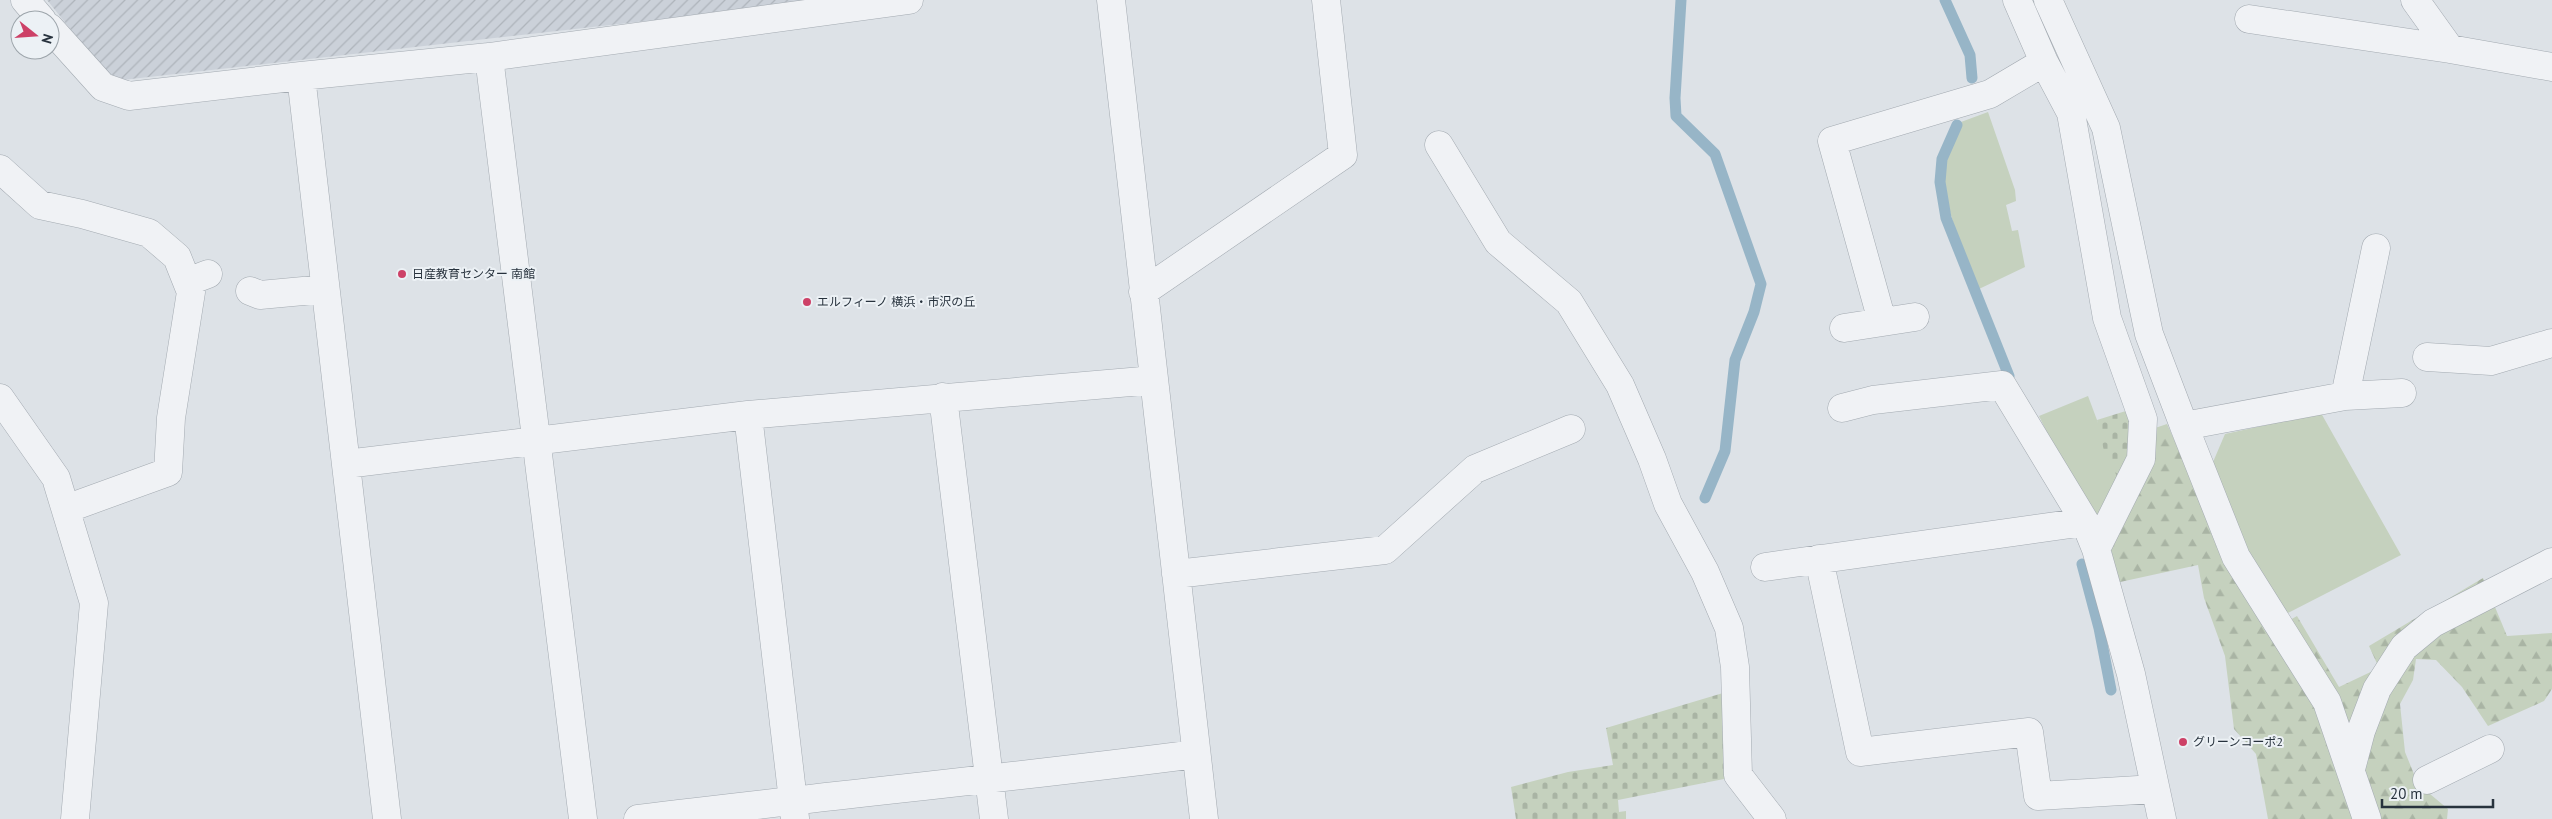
<svg xmlns="http://www.w3.org/2000/svg" width="2552" height="819" font-family="'PT Sans','Noto Sans JP',sans-serif">
	<style>
		.industrial { fill: url(#industrial-furrows) }
		.green { fill: #c5d1be }
		.forest { fill: url(#forest-firs) }
		.cemetery { fill: url(#cemetery-stones) }
		.lines { fill: none; stroke-linecap: round; stroke-linejoin: round }
		.stream { stroke: #97b5c7; stroke-width: 11 }
		.pedestrian-casing { stroke: #a3aab1; stroke-width: 29 }
		.minor-casing { stroke: #a3aab1; stroke-width: 29 }
		.pedestrian { stroke: #f0f2f5; stroke-width: 28 }
		.minor { stroke: #f0f2f5; stroke-width: 28 }
		.poi-dot { fill: #cd4167; stroke: #ecf1f5; stroke-width: 2 }
		.labels { text-anchor: middle; stroke-width: 4; stroke-linejoin: round; paint-order: stroke }
		.poi-label { font-size: 12px; fill: #27323d; stroke: #ecf1f5; text-anchor: start }
	</style>
	<defs>
		<pattern id="industrial-furrows" width="10" height="10" patternUnits="userSpaceOnUse" patternTransform="scale(1.25)"><rect width="10" height="10" fill="#cbd1d9"/><path d="M-1 1l2-2M0 10L10 0M9 11l2-2" fill="none" stroke="#aeb4bb"/></pattern>
		<pattern id="forest-firs" width="22" height="20" patternUnits="userSpaceOnUse" patternTransform="scale(1.25)"><rect width="22" height="20" fill="#c5d1be"/><path d="M5 1l3.5 6h-7zM16 11l3.5 6h-7z" fill="#a9b4a4"/></pattern>
		<pattern id="cemetery-stones" width="16" height="16" patternUnits="userSpaceOnUse" patternTransform="scale(1.25)"><rect width="16" height="16" fill="#c5d1be"/><path d="M2 7V4a2 2 0 0 1 4 0v3zM10 15v-3a2 2 0 0 1 4 0v3z" fill="#a9b4a4"/></pattern>
	</defs>
	<rect width="100%" height="100%" fill="#dde2e7"/>
	<path class="industrial" d="M 47,0 L 833,0 L 122,80 L 106,73 Z"/>
	<path class="green" d="M 1988,112 L 2015,190 L 2016,201 L 2006,205 L 2012,231 L 2018,230 L 2025,267 L 1979,289 C 1965,257 1937,193 1946,158 C 1949,146 1956,134 1961,122 Z
		M 2088,396 L 2121,484 L 2098,521 L 2079,498 L 2039,416 Z
		M 2321,413 L 2401,555 L 2282,616 L 2241,548 L 2213,462 L 2225,434 Z"/>
	<path class="forest" d="M 2167,424 L 2197,489 L 2272,630 L 2297,616 L 2339,687 L 2379,668 L 2369,646 L 2483,578 L 2507,636 L 2552,633 L 2552,689 L 2544,701 L 2488,726 L 2462,687 L 2436,660 L 2416,659 L 2413,680 L 2400,704 L 2405,752 L 2418,784 L 2448,809 L 2447,819 L 2268,819 L 2256,754 L 2234,729 L 2225,656 L 2204,598 L 2198,565 L 2111,584 L 2105,540 L 2149,430 Z"/>
	<path class="cemetery" d="M 2129,410 L 2132,446 L 2121,484 L 2104,451 L 2097,420 Z
		M 1723,693 L 1729,778 L 1618,800 L 1619,812 L 1626,811 L 1626,819 L 1516,819 L 1511,787 L 1568,772 L 1613,765 L 1606,728 Z"/>
	<g class="lines">
		<path class="stream" d="M 1681,0 L 1675,98 L 1676,116 L 1715,154 L 1761,284 L 1754,312 L 1735,360 L 1725,451 L 1705,498
			M 1945,0 L 1970,55 L 1972,78
			M 1957,125 L 1942,159 L 1940,182 L 1946,218 L 2009,376
			M 2082,564 L 2099,628 L 2111,690"/>
		<g class="pedestrian-casing">
			<path id="pedestrian" d="M 2427,780 L 2490,749"/>
		</g>
		<g class="minor-casing">
			<path id="minor" d="M 25,0 L 42,20
				M 1111,0 L 1204,819
				M 2017,0 L 2044,62 L 2071,113 L 2107,318 L 2143,419 L 2141,459 L 2096,549
				M 2048,0 L 2106,128 L 2149,334 L 2184,426 L 2345,396 L 2402,393
				M 2415,0 L 2450,49
				M 2249,19 L 2450,49 L 2552,67
				M 50,28 L 103,87 L 129,96 L 301,76 L 489,57 L 909,0
				M 489,57 L 583,819
				M 301,76 L 387,819
				M 1439,145 L 1498,242 L 1569,302 L 1620,385 L 1652,459 L 1668,504 L 1705,572 L 1729,628 L 1735,667 L 1738,775 L 1772,819
				M 0,169 L 40,205 L 82,214 L 149,233 L 177,257 L 191,292 L 171,418 L 168,472 L 66,509
				M 187,282 L 208,274
				M 250,291 L 260,295 L 325,289
				M 1143,292 L 1343,155 L 1326,0
				M 1882,321 L 1832,141 L 1990,94 L 2044,62
				M 1844,328 L 1915,317
				M 2427,357 L 2491,361 L 2552,343
				M 2345,396 L 2376,248
				M 943,397 L 994,819
				M 0,398 L 56,478 L 94,603 L 75,819
				M 1842,408 L 1873,400 L 2002,385 L 2085,522 L 2096,549 L 2131,674 L 2162,819
				M 748,415 L 795,818
				M 2184,426 L 2236,557 L 2327,702 L 2367,819
				M 346,464 L 748,415 L 1154,380
				M 1819,559 L 1860,752 L 2029,732 L 2038,796 L 2155,789
				M 1765,567 L 2085,522
				M 1176,574 L 1385,550 L 1475,469 L 1571,429
				M 2351,769 L 2361,731 L 2377,689 L 2404,647 L 2433,623 L 2552,562
				M 638,819 C 824,796 1010,778 1196,754"/>
		</g>
		<use href="#pedestrian" class="pedestrian"/>
		<use href="#minor" class="minor"/>
	</g>
	<g class="poi-dot">
		<circle cx="402" cy="274" r="5"/>
		<circle cx="807" cy="302" r="5"/>
		<circle cx="2183" cy="742" r="5"/>
	</g>
	<g class="labels">
		<g class="poi-label">
			<text x="412" y="278">日産教育センター 南館</text>
			<text x="817" y="306">エルフィーノ 横浜・市沢の丘</text>
			<text x="2193" y="746">グリーンコーポ2</text>
		</g>
	</g>
	<g transform="translate(35 35) rotate(107)"><circle r="24" fill="#ecf1f5" stroke="#9da5ab"/>
	<path d="M0-4L9 19L0 12L-9 19Z" fill="#cd4167"/>
	<text y="-8" font-size="14" font-weight="bold" text-anchor="middle" fill="#27323d">N</text>
	</g>
	<path d="M2382 799v8h111v-8" fill="none" stroke="#27323d" stroke-width="2.5"/>
	<text x="2390" y="799" font-size="15" fill="#27323d" stroke="#ecf1f5" stroke-width="4" paint-order="stroke">20 m</text>
</svg>
